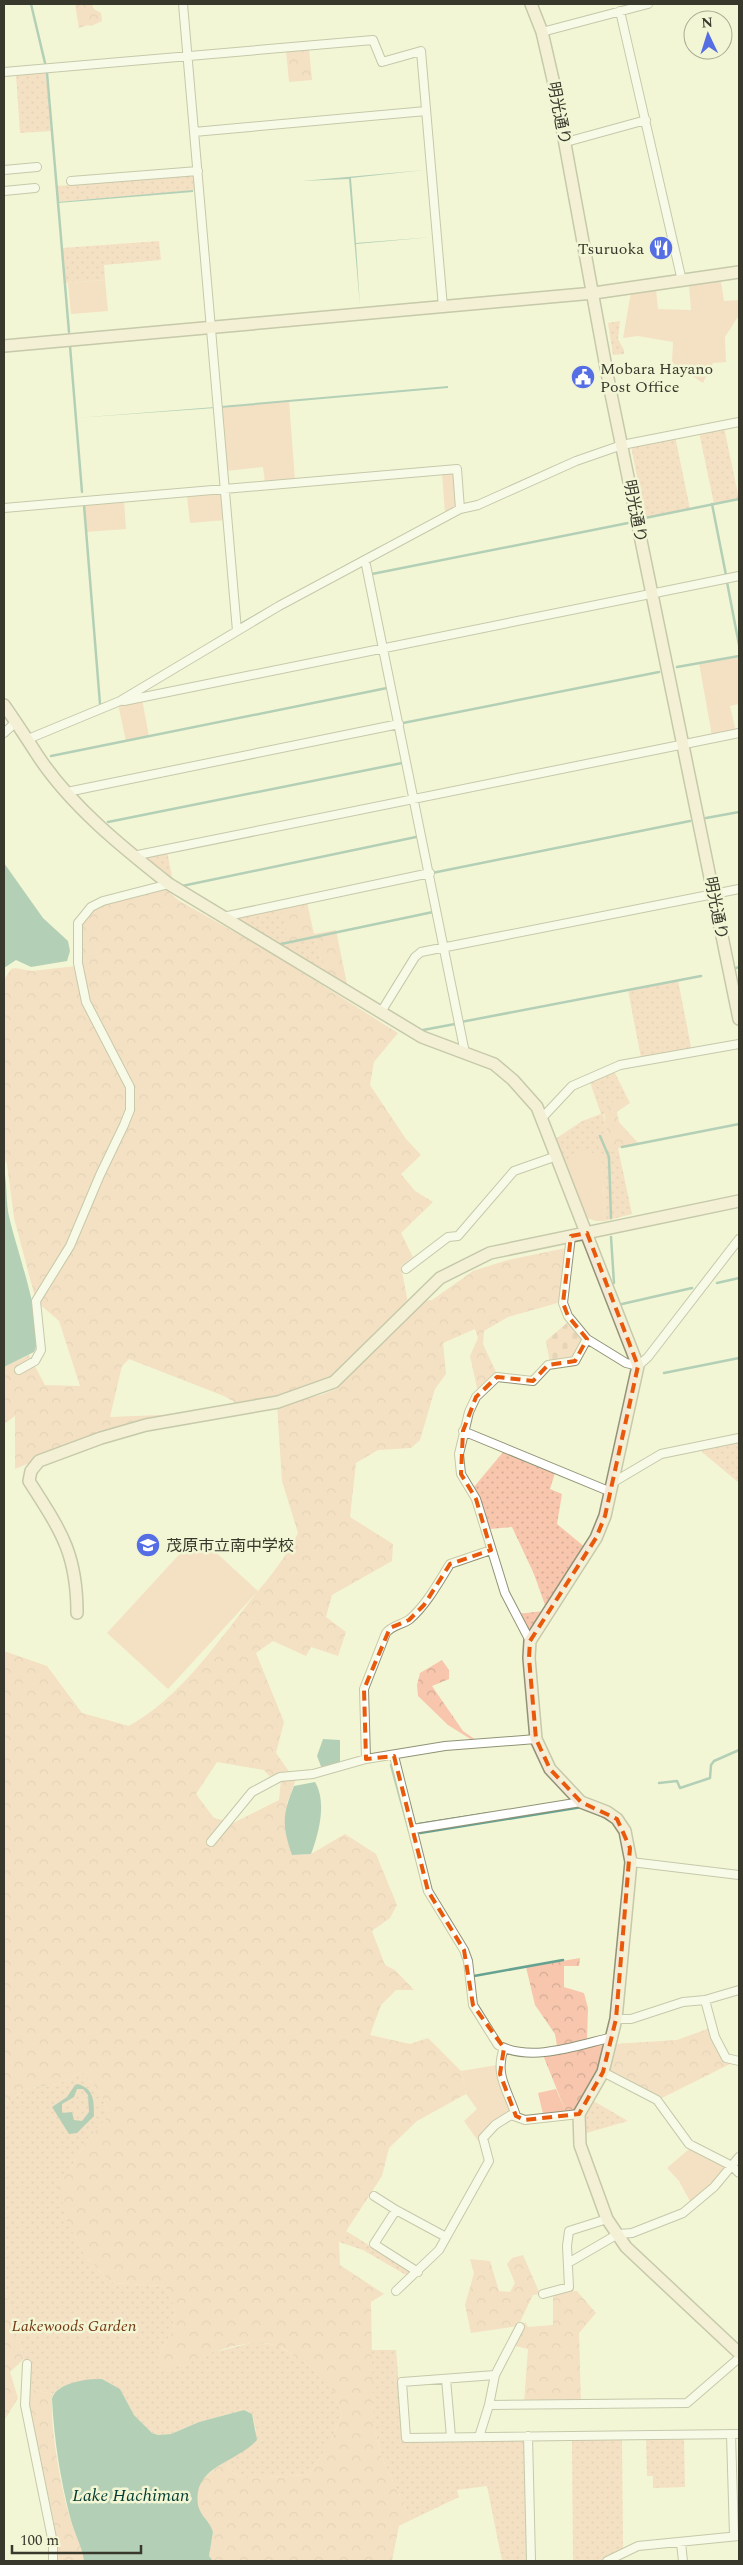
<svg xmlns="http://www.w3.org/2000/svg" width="743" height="2565" font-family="Spectral,'Noto Sans JP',serif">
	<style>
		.grass { fill: url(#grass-dots) }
		.forest { fill: url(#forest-crowns) }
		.cemetery { fill: url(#cemetery-stones) }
		.garden { fill: #f7c6ad }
		.water { fill: #66a292; fill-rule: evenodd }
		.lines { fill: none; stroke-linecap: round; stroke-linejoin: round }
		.stream { stroke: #66a292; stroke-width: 2.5 }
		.street-casing { stroke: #909375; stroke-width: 10 }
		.secondary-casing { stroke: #909375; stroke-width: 14 }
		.street { stroke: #fff; stroke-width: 8 }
		.secondary { stroke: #f4e9d6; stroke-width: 11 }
		.marked { fill: none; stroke: #e8590c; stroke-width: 4; stroke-dasharray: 10 6; stroke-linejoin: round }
		.labels { text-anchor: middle; stroke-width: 5; stroke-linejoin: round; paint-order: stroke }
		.street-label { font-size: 16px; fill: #38392c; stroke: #f3f6d5 }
		.poi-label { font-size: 16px; fill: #38392c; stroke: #f3f6d5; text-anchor: start }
		.park-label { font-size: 16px; font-style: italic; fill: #753814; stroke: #f3f6d5 }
		.water-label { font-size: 18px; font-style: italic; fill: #033d32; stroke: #f3f6d5 }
	</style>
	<defs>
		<pattern id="grass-dots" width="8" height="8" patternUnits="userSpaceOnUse" patternTransform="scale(1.25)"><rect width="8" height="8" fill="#f7c6ad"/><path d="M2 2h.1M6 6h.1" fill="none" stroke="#d4ab95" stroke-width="1.8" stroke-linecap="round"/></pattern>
		<pattern id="forest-crowns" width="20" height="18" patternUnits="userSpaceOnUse" patternTransform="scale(1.25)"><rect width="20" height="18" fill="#f7c6ad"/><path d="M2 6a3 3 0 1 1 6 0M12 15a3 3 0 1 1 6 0" fill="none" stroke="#d4ab95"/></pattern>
		<pattern id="cemetery-stones" width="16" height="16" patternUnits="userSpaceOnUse" patternTransform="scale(1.25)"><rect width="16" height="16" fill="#f7c6ad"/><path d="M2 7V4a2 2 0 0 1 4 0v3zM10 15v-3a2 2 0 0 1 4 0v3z" fill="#d4ab95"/></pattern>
	</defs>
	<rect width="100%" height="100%" fill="#f3f6d5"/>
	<path class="grass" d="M 46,71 L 51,131 L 20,133 L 16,74 Z
		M 195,174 L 197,190 L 58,202 L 57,186 Z
		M 159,241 L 161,260 L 104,265 L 105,280 L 65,283 L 62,248 Z
		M 620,321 L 618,339 L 624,350 L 624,354 L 613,355 L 608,323 Z
		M 724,427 L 739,499 L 714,504 L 699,432 Z
		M 675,436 L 690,509 L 645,518 L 631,446 Z
		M 167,851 L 173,882 L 143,858 L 145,855 Z
		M 281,907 L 316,938 L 324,974 L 231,917 Z
		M 678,980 L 692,1052 L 641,1058 L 628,990 Z
		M 614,1071 L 626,1095 L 603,1115 L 608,1134 L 597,1134 L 618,1148 L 632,1214 L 605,1221 L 602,1159 L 562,1166 L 554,1140 L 582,1121 L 601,1114 L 590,1082 Z
		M 739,1441 L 739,1483 L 702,1452 L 703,1448 Z
		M 504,1451 L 527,1463 L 555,1473 L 550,1489 L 562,1494 L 557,1524 L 586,1548 L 546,1608 L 534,1574 L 512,1527 L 490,1529 L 473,1488 Z
		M 544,1611 L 533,1632 L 527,1632 L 517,1614 Z
		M 82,2072 L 100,2092 L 109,2115 L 87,2140 L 72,2166 L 58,2180 L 67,2221 L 86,2257 L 112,2283 L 165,2286 L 175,2308 L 173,2329 L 157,2360 L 223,2350 L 255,2342 L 276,2345 L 299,2358 L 331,2383 L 342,2414 L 330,2443 L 308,2475 L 243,2478 L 229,2470 L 228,2459 L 256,2431 L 252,2414 L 244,2410 L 199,2422 L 171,2434 L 158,2435 L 152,2433 L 134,2415 L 120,2389 L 102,2379 L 60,2388 L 53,2394 L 30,2389 L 24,2359 L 4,2285 L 4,2105 L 24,2089 L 58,2084 Z
		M 592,2100 L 628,2121 L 583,2134 L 584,2118 Z
		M 346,2231 L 411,2271 L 406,2275 L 363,2250 L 339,2242 Z
		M 371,2350 L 396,2350 L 404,2442 L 523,2440 L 525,2442 L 527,2561 L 502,2561 L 487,2486 L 457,2490 L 459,2497 L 411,2520 L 381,2456 L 373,2422 Z
		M 684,2437 L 685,2487 L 653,2488 L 653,2476 L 647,2476 L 646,2438 Z
		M 622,2439 L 623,2549 L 600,2561 L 573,2561 L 572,2440 Z"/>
	<path class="forest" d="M 75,4 L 92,4 L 94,9 L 101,13 L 102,21 L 91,26 L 88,25 L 79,28 Z
		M 309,49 L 312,80 L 289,82 L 286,51 Z
		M 165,889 L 178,900 L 268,951 L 398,1033 L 374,1062 L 370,1085 L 406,1139 L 421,1155 L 401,1174 L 415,1191 L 433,1202 L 401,1233 L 413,1257 L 401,1266 L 408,1303 L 432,1300 L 473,1271 L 508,1260 L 566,1248 L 561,1302 L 508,1317 L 484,1331 L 483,1344 L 496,1372 L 478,1392 L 470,1356 L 478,1338 L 475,1329 L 443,1343 L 446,1374 L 435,1389 L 420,1440 L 411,1448 L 378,1450 L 356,1463 L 350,1517 L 393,1544 L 392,1561 L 332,1595 L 326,1617 L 346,1632 L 338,1656 L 311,1647 L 306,1656 L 273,1641 L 256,1653 L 284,1722 L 276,1753 L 290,1773 L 270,1777 L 264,1770 L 217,1762 L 196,1794 L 214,1818 L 233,1823 L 279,1800 L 281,1780 L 296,1779 L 287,1803 L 292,1855 L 311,1854 L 345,1834 L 376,1854 L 397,1905 L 390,1918 L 372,1931 L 385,1965 L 395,1970 L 414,1990 L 396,1990 L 381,2005 L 370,2035 L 410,2044 L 428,2038 L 461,2071 L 466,2094 L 417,2121 L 389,2148 L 382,2176 L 339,2242 L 340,2265 L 384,2294 L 371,2302 L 373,2422 L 381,2456 L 411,2520 L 399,2526 L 392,2561 L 213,2561 L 209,2556 L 213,2532 C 210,2524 203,2519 200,2512 C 187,2484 210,2473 228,2459 L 229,2470 L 243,2478 L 308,2475 L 330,2443 L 342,2414 C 331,2383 331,2383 305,2363 C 296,2357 285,2348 275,2345 C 243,2336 194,2360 164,2371 L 157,2360 L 173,2329 L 175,2308 L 165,2286 L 112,2283 L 86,2257 L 67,2222 L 57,2179 L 72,2166 L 87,2140 L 109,2115 L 100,2092 L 82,2072 L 58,2084 L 24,2089 L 4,2105 L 4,1651 L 47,1666 L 82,1713 L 129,1726 C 180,1697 214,1647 250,1601 C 268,1579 285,1559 298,1533 L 282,1481 L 277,1405 L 321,1395 L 338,1388 L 338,1376 L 314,1388 L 236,1403 L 224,1396 L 129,1359 L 122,1366 L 110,1417 L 184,1414 L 112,1429 L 15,1469 L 15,1416 L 4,1424 L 4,1367 L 29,1355 L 45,1385 L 80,1386 L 59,1321 L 36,1301 L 14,1218 L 7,1164 L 4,1158 L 4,980 L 11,969 L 15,968 L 32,971 L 76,966 C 81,952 79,938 83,924 C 89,898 143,894 165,889 Z
		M 307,902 L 314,934 L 336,930 L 348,989 L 324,974 L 316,938 L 288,943 L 281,907 Z
		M 626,1095 L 630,1103 L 617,1112 L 619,1122 L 639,1144 L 618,1148 L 607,1155 L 597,1134 L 608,1134 C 601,1108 603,1107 626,1095 Z
		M 442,1660 L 449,1670 L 449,1679 L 432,1686 L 463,1731 L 476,1740 L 472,1740 L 448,1725 L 418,1696 L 417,1685 L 420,1673 Z
		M 580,1958 L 579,1966 L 564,1966 L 564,1987 L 584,1993 L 588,2008 L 587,2040 L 557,2046 L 555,2034 L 535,2005 L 526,1967 Z
		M 710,2028 L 724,2059 L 734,2062 L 660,2099 L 609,2074 L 607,2068 L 613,2044 L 677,2040 Z
		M 608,2040 L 598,2073 L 580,2111 L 566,2112 L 543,2055 Z
		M 523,2255 L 540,2294 L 533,2295 L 518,2326 L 471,2333 L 465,2305 L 474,2273 L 470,2259 L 490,2261 L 499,2291 L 510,2292 L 515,2283 L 507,2264 L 512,2258 Z
		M 4,2285 L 24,2359 L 10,2372 L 18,2398 L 4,2421 Z
		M 569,2290 L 577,2291 L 596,2313 L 579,2333 L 581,2402 L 524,2403 L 528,2349 L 511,2345 L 525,2322 L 528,2327 L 553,2325 L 553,2294 Z
		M 30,2389 L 53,2394 C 48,2420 62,2494 71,2521 C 75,2535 83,2547 84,2561 L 57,2561 L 54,2523 L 28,2401 Z"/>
	<path class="cemetery" d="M 568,1322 L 585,1340 L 574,1358 L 550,1363 L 546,1341 Z"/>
	<path class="garden" d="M 105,280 L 108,311 L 71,314 L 68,283 Z
		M 721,281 L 724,301 L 739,300 L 739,315 L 725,337 L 726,362 L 713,363 L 703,383 L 672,363 L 673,342 L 638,336 L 623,338 L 631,292 L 656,289 L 658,309 L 691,310 L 689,286 Z
		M 289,401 L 295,480 L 265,483 L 263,467 L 226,471 L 221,408 Z
		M 454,472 L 458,507 L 445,513 L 442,473 Z
		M 223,492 L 226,520 L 190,523 L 187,496 Z
		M 124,501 L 126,529 L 86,532 L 84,505 Z
		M 739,656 L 739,704 L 730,706 L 736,732 L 712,736 L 699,663 Z
		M 142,699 L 149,736 L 126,741 L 118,704 Z
		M 583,1147 L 602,1159 L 605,1221 L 596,1221 L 584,1217 L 562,1166 Z
		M 197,1535 L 258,1591 L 168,1689 L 107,1633 Z
		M 497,2065 C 498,2082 508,2095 512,2111 L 489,2124 L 478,2141 L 464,2121 L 477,2109 L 466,2094 L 461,2071 Z
		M 556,2089 L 566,2112 L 543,2114 L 538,2093 Z
		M 689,2149 L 729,2168 L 692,2205 L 679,2181 L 667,2168 Z"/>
	<path class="water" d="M 425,170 L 351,178 L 356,243 L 433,237 L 356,244 L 360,307 L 349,179 L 302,181 Z
		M 193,190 L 193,192 L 58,203 L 58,202 Z
		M 448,386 L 448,388 L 221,408 L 221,406 Z
		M 215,407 L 215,408 L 76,418 Z
		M 4,863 L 43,918 L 68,941 L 70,951 L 67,961 L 31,967 L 16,960 L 4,968 Z
		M 4,1169 C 7,1183 6,1197 8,1211 C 13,1241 47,1329 34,1352 L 4,1367 Z
		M 323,1739 L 340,1740 L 340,1764 L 322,1769 L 317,1756 Z
		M 315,1782 C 327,1802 319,1833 311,1854 L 292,1855 C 282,1826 282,1815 294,1786 Z
		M 78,2084 C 94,2089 94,2101 94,2116 L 77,2133 L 69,2134 L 52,2107 L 67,2097 L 75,2085 ZM 77,2089 L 83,2089 L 88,2095 L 89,2112 L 82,2121 L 74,2120 L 72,2112 L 62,2113 L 62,2104 L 74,2097 Z
		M 102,2379 L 120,2389 L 134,2415 L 152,2433 L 158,2435 L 171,2434 L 199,2422 L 244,2410 L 252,2414 L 257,2440 C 237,2463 192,2466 198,2505 C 200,2516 210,2521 213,2532 L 209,2556 L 213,2561 L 84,2561 C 82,2546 74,2533 70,2517 C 60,2478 54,2439 52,2399 C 55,2383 88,2378 102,2379 Z"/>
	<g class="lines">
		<path class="stream" d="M 31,4 L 45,63
			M 47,73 L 69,332
			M 70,346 L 82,492
			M 712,504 L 726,575
			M 84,505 L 100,704
			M 645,518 L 739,499
			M 372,574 L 628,523
			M 727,582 L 739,645
			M 242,623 L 379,548
			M 212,642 L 230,631
			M 677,667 L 739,656
			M 403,723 L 659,672
			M 51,756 L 387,688
			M 706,818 L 739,812
			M 108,822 L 402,763
			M 432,873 L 690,821
			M 182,886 L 416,837
			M 281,944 L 433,912
			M 736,968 L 739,967
			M 461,1022 L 701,976
			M 423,1030 L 455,1024
			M 600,1136 L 609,1157 L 611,1218
			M 622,1147 L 739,1124
			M 611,1237 L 614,1283
			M 717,1283 L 739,1278
			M 622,1304 L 692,1288
			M 664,1373 L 739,1358
			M 391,1765 L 409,1831
			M 659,1783 L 677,1781 L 680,1788 L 710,1778 L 711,1765 L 714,1761 L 739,1750
			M 596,1813 L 609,1820
			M 419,1824 L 490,1813
			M 420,1833 L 582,1807
			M 474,1976 L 563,1960"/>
		<g class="street-casing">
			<path id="street" d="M 183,4 L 237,631
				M 620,11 L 682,281
				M 542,32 L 648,4
				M 4,72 L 373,40 L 382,62 L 421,51 L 443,307
				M 194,132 L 426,111
				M 566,142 L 646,120
				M 4,170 L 37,167
				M 71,181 L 198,171
				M 4,191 L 35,188
				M 4,508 L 457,469 L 460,509
				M 365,560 L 465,1053
				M 124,701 L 739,576
				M 4,733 L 16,722
				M 28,739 L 120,701 L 279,606 L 460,509 L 478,505 L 576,461 L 622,445 L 739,422
				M 67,792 L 399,724
				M 133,856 L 739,733
				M 223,917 L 430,873
				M 381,1012 L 415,957 L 421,952 L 739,889
				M 542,1118 L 572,1086 L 620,1065 L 739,1044
				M 571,1236 L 563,1303 L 568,1316 L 587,1339
				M 406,1269 L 448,1237 L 458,1236 L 514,1171 L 554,1157
				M 19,1370 L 35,1361 L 41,1350 L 36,1301 L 70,1246 L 100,1175 L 124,1125 L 130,1110 L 130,1087 L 86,1002 L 78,963 L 78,923 L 91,907 L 103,901 L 169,884
				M 463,1431 L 611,1492
				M 612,1483 L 661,1454 L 739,1438
				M 530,1641 L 505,1593 L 476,1499 L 461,1474 L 459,1454 L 469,1412 L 476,1397 L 497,1377 L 533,1381 L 548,1365 L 575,1361 L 587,1339 L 626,1363 L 638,1366 L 648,1357 L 739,1239
				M 394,1756 L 428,1891 L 464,1950 L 468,1961 L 473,2005 L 498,2045 C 532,2063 578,2045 613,2037
				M 366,1759 L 364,1689 L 386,1633 C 392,1625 402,1625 410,1619 C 427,1604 438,1583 450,1564 L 491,1550
				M 413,1829 L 581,1802
				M 211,1842 L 252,1792 L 280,1777 L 313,1774 L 366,1759 L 445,1746 L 536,1739
				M 631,1862 L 739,1875
				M 705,2000 L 715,2037 L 726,2058 L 739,2061
				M 616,2019 L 631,2019 L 683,2002 L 705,2000 L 739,1990
				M 504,2048 C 494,2075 508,2090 516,2116
				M 603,2072 L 657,2100 L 689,2144 L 732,2166 L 739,2173
				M 374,2196 L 396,2210
				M 568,2263 L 618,2234 L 632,2233 L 683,2213 L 714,2187 L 739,2157
				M 418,2272 L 374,2244 L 396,2210 L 446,2237
				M 396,2291 L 439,2250 L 489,2161 L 483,2138 L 495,2125 L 511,2115 L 525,2120 L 579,2114
				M 543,2294 L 569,2287 L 567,2246 L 569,2231 L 607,2219
				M 27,2364 L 25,2405 L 53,2543 L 53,2561
				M 495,2375 L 402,2382 L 406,2438 L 739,2434
				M 446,2379 L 451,2437
				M 489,2405 L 687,2403 L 739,2358
				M 731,2434 L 734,2536
				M 528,2436 L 531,2561
				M 479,2437 L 489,2405 L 495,2375 L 520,2327
				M 681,2543 L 683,2561
				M 607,2561 L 638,2546 L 739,2536"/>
		</g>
		<g class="secondary-casing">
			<path id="secondary" d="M 531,4 L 542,32 L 554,84 L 610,389 L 739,1019
				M 4,346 L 594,293 L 739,272
				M 4,705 C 16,722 27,739 38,756 C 71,806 122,847 169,884 L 422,1037 L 494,1064 L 513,1080 L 537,1107 L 638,1366 L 605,1516 L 596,1538 L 530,1641 L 529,1658 L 536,1739 L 550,1769 L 581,1802 L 607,1812 L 617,1819 L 625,1831 L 631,1862 L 616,2019 L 603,2072 L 579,2114 L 580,2145 L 607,2219 L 626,2247 L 739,2353
				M 77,1613 C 77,1552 60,1530 29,1481 L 31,1471 L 39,1461 L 101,1438 L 146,1425 L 278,1402 L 334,1382 L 440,1278 L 490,1253 L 739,1201"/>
		</g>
		<use href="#street" class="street"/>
		<use href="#secondary" class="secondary"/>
	</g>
	<path d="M0 0H743V2565H0ZM 587,1233 L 638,1366 L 605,1516 L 596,1538 L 530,1641 L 529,1658 L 536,1739 L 550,1769 L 581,1802 L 617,1819 L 630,1848 L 616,2019 L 603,2072 L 579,2114 L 525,2120 L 516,2116 L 500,2074 L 504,2048 L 473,2005 L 464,1950 L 428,1891 L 394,1756 L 366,1759 L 364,1689 L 390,1628 L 409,1620 L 424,1605 L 450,1564 L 491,1550 L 476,1499 L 461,1474 L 463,1431 L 476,1397 L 497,1377 L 533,1381 L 548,1365 L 575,1361 L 587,1339 L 568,1316 L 563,1303 L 571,1236 Z" fill="#f3f6d5" fill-opacity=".55" fill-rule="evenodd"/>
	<path class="marked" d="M 587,1233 L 638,1366 L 605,1516 L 596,1538 L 530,1641 L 529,1658 L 536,1739 L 550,1769 L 581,1802 L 617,1819 L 630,1848 L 616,2019 L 603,2072 L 579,2114 L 525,2120 L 516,2116 L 500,2074 L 504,2048 L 473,2005 L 464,1950 L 428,1891 L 394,1756 L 366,1759 L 364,1689 L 390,1628 L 409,1620 L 424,1605 L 450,1564 L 491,1550 L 476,1499 L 461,1474 L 463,1431 L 476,1397 L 497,1377 L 533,1381 L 548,1365 L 575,1361 L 587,1339 L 568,1316 L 563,1303 L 571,1236 Z"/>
	<defs>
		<g id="restaurant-disc" transform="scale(1.25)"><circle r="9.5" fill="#556ee4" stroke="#f3f6d5"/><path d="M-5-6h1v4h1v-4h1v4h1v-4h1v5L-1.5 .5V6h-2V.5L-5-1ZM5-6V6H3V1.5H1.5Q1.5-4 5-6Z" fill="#fff"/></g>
		<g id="civic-disc" transform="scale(1.25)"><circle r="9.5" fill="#556ee4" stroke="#f3f6d5"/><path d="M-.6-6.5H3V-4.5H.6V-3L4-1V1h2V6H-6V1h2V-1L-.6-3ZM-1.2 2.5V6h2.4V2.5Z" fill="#fff"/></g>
		<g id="school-disc" transform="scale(1.25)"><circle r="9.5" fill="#556ee4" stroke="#f3f6d5"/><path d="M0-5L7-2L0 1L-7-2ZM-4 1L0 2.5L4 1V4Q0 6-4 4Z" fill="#fff"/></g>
	</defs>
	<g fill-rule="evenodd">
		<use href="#restaurant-disc" x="661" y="248"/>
		<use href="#civic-disc" x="583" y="377"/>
		<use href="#school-disc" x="148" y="1545"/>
	</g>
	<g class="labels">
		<g class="street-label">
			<text transform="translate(560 113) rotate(79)" y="6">明光通り</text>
			<text transform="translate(636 511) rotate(79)" y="6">明光通り</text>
			<text transform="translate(717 908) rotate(79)" y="6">明光通り</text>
		</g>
		<g class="poi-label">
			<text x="644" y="254" text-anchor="end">Tsuruoka</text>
			<text x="600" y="374">Mobara Hayano<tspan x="600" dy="18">Post Office</tspan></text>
			<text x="166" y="1551">茂原市立南中学校</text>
		</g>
		<g class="park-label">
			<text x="74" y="2331">Lakewoods Garden</text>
		</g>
		<g class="water-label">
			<text x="131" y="2501">Lake Hachiman</text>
		</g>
	</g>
	<rect width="743" height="2565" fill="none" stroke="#38392c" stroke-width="10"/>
	<g transform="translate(708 35) rotate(356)"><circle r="24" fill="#f3f6d5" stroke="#a8aa91"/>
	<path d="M0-4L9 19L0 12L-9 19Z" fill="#556ee4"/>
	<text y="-8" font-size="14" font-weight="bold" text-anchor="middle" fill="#38392c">N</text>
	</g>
	<path d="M12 2545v8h129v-8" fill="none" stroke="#38392c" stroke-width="2.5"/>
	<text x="20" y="2545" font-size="15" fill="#38392c" stroke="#f3f6d5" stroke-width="4" paint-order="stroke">100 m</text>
</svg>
